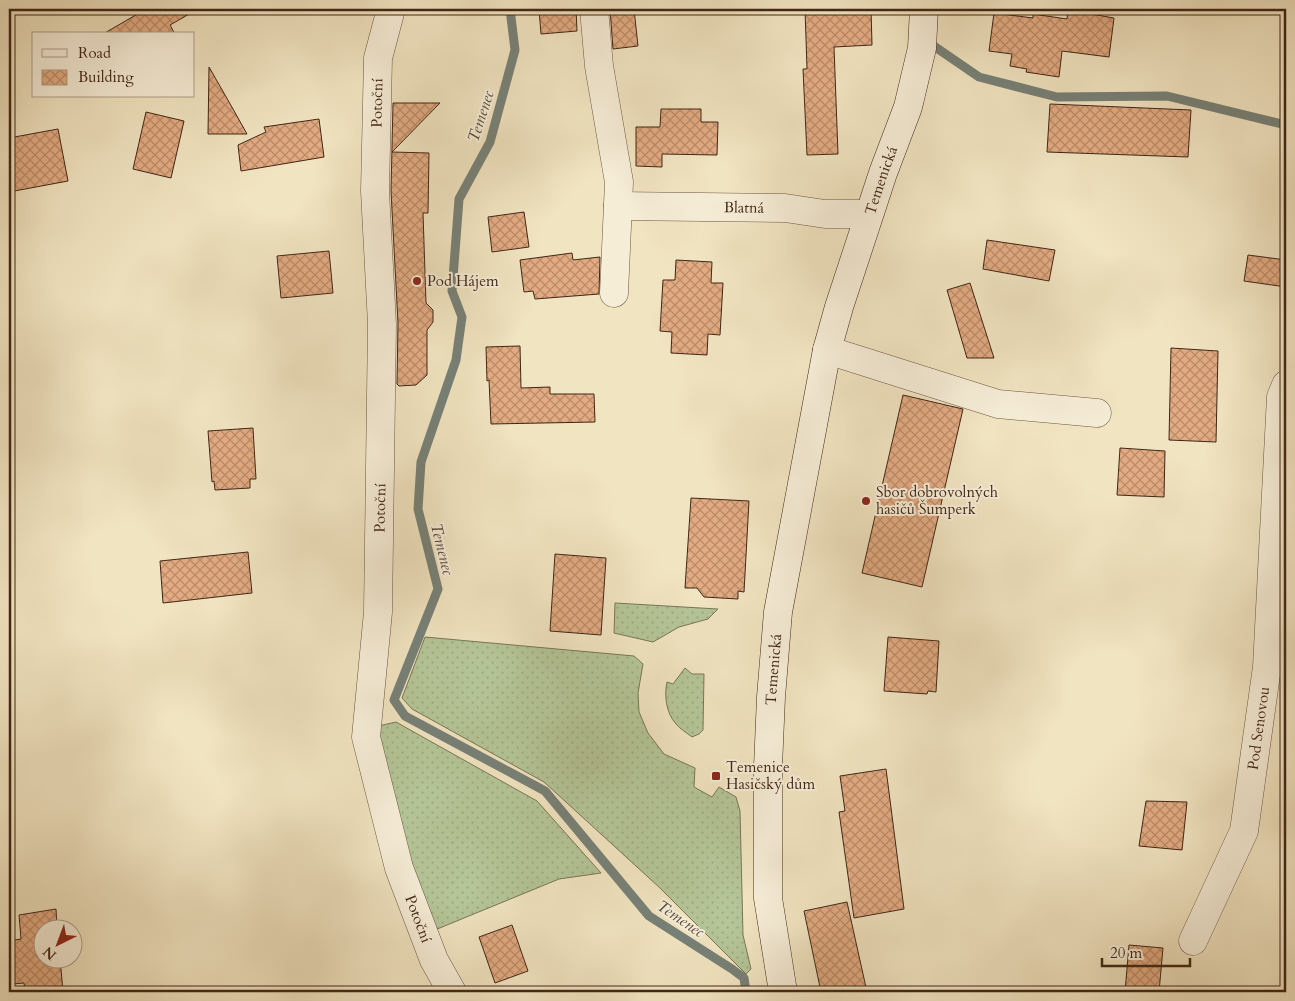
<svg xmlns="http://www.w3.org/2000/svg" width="1295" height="1001" font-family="Cardo,serif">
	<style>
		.grass { fill: url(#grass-dots); stroke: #7a7657 }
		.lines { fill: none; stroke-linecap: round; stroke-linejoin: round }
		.stream { stroke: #778177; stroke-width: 9 }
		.building { fill: url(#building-cross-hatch); stroke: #412617 }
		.street-casing { stroke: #6d5642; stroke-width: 29 }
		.secondary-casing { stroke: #412617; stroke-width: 29 }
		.street { stroke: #f6edd7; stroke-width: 28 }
		.secondary { stroke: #f6edd7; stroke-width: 28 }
		.poi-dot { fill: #8f2418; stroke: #f6edd7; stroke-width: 2 }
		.labels { text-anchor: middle; stroke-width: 4; stroke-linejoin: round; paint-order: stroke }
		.street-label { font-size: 15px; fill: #412617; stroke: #f6edd7 }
		.poi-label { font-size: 15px; fill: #412617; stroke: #f6edd7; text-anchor: start }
		.water-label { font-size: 16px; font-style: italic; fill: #584c3f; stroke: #f6edd7 }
	</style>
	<defs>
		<pattern id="grass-dots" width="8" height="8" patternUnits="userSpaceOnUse" patternTransform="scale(1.25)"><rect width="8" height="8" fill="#b4c597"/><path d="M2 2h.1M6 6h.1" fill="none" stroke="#9ca981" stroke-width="1.8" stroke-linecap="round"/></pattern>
		<pattern id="building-cross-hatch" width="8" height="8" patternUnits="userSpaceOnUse" patternTransform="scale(1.25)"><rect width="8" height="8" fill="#e3ab82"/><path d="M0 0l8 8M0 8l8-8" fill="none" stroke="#ba8b69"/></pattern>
	</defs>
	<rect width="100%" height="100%" fill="#f1e4c1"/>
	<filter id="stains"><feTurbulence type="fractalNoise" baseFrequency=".004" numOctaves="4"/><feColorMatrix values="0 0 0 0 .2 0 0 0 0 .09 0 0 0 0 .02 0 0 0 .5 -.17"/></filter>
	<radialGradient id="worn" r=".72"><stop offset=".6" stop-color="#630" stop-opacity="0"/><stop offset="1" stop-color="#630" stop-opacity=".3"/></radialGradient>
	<path class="grass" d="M 615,603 L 718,609 L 708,619 L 679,627 L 653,642 L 614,633 Z
		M 425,637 L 634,656 L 643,664 L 638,693 L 639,712 L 648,733 L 664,754 L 695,768 L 694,787 L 712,797 L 719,787 L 736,797 L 740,811 L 743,935 L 751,969 L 746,974 L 660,888 L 544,782 L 412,709 L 402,698 Z
		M 685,668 L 692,674 L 704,674 L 703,730 L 699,734 L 692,737 C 687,733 680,729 676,724 C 666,713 664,695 667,682 L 673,684 Z
		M 396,722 L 537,801 L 601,873 L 559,879 L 430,932 L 374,727 Z"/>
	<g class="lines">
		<path class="stream" d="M 510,9 L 515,50 L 490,142 L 459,199 L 452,291 L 462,317 L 456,360 L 421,462 L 418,509 L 438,589 L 394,700 L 405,716 L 545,791 L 649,916 L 732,969 L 744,978 L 746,992
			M 927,40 L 928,42 L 979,77 L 1057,97 L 1167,96 L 1286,125"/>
	</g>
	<path class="building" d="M 146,9 L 198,9 L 170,25 L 175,34 L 103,34 Z
		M 539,9 L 576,9 L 577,31 L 541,34 Z
		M 610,9 L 634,9 L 638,46 L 613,49 Z
		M 805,9 L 871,9 L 872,45 L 834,47 L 838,154 L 807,155 L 803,69 L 807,69 Z
		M 1068,9 L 1091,9 L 1091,14 L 1114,18 L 1109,57 L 1062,51 L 1059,77 L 1026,72 L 1027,69 L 1010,66 L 1012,54 L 989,51 L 994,13 L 1033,18 L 1033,14 L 1067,19 Z
		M 209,67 L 233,109 L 247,134 L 208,134 Z
		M 393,103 L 440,103 L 392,152 L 429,153 L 428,213 L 423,213 L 426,303 L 433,310 L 433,322 L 427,330 L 427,375 L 416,385 L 399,386 L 397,384 L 398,323 L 391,191 Z
		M 1050,104 L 1191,110 L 1188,157 L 1047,152 Z
		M 661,109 L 701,109 L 701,122 L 718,122 L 717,155 L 662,154 L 662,167 L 636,166 L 636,127 L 660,127 Z
		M 146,112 L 184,121 L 171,178 L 133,169 Z
		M 319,119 L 324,157 L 241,171 L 238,145 L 266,132 L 264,127 Z
		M 58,129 L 68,181 L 9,192 L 9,138 Z
		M 524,212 L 529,247 L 492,252 L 488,217 Z
		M 987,240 L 1055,250 L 1049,281 L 983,269 Z
		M 329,251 L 333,293 L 281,298 L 277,256 Z
		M 572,253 L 573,260 L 600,257 L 599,294 L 535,299 L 533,291 L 524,292 L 520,260 Z
		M 1248,255 L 1286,260 L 1286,287 L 1244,281 Z
		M 676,260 L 712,262 L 711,283 L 723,283 L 720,335 L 708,334 L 707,355 L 671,353 L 672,332 L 660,331 L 663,280 L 675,280 Z
		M 970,283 L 994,358 L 967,358 L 947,290 Z
		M 520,346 L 521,388 L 550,387 L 550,394 L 594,394 L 595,422 L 491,424 L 489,380 L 487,381 L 486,347 Z
		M 1171,348 L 1218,351 L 1216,442 L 1169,440 Z
		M 903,395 L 963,409 L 922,587 L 862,573 Z
		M 253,428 L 256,479 L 250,479 L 250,488 L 215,490 L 214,481 L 212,482 L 208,431 Z
		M 1120,448 L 1165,451 L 1164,497 L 1117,495 Z
		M 691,498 L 749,501 L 744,592 L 738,591 L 738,599 L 704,597 L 697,588 L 685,588 Z
		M 248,552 L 252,593 L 163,603 L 160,561 Z
		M 555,554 L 606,558 L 601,635 L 550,631 Z
		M 888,637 L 939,641 L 936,692 L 928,691 L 927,694 L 884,691 Z
		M 886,769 L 904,909 L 854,918 L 839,812 L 845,811 L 840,776 Z
		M 1146,801 L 1187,802 L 1182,850 L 1139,846 Z
		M 847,902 L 867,992 L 821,992 L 804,911 Z
		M 56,909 L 57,928 L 42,928 L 42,958 L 60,958 L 63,992 L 25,992 L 24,983 L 13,984 L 9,941 L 21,939 L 19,915 Z
		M 512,925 L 528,971 L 495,983 L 479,937 Z
		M 1129,945 L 1163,948 L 1159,992 L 1125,992 Z"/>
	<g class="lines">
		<g class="street-casing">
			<g id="street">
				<path id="s1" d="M 391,9 L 378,58 L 375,191 L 382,324 L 378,612 L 366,737 L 399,868 L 434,960 L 452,992"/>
				<path d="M 594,9 L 599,66 L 619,182 L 614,293"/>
				<path id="s2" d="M 618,206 L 785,208 L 825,214 L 869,214"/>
				<path d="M 827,350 L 998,404 L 1097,413"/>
				<path id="s3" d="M 1193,941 L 1244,831 L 1267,667 L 1281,397 L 1286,385"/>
			</g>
		</g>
		<g class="secondary-casing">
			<g id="secondary">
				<path id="s4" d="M 783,992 L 768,898 L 768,767 L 771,697 L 778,612 L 827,350 L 839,307 L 883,173 L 908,107 L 922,48 L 924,9"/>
			</g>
		</g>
		<use href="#street" class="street"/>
		<use href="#secondary" class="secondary"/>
	</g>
	<g class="poi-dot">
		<circle cx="417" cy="281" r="5"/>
		<circle cx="866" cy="501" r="5"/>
		<rect x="711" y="771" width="10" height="10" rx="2.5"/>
	</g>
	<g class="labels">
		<g class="street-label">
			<text transform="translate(377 103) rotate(-89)" y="5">Potoční</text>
			<text dy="5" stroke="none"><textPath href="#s4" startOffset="826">Temenická</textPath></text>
			<text dy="5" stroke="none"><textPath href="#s2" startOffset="126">Blatná</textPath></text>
			<text transform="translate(380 508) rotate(-89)" y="5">Potoční</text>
			<text dy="5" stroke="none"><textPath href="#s4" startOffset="324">Temenická</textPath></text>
			<text dy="5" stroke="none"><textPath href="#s3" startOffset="225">Pod Senovou</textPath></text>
			<text dy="5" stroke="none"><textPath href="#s1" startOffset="920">Potoční</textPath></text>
		</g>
		<g class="poi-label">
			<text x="427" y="286">Pod Hájem</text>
			<text x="876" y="497">Sbor dobrovolných<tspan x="876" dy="17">hasičů Šumperk</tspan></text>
			<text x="726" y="772">Temenice<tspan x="726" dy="17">Hasičský dům</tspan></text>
		</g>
		<g class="water-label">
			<text transform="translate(480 116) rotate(-72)" y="6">Temenec</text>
			<text transform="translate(443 549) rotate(76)" y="6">Temenec</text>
			<text transform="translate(681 918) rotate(34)" y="6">Temenec</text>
		</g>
	</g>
	<rect width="1295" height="1001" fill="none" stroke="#f1e4c1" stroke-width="30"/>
	<rect x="10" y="10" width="1275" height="981" fill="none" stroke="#412617" stroke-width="2.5"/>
	<rect x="15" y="15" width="1265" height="971" fill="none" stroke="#412617"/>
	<rect x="32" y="32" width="162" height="65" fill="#f6edd7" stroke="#ae9d8a"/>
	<rect x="42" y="49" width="25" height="8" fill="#f6edd7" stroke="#ae9d8a"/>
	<text x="78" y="58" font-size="15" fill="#412617">Road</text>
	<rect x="42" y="70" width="25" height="15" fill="url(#building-cross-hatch)" stroke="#ae9d8a"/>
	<text x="78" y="82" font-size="15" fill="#412617">Building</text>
	<g transform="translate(58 944) rotate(222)"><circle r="24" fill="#f6edd7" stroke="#ae9d8a"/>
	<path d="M0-4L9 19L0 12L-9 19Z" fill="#8f2418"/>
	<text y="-8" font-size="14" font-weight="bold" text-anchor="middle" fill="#412617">N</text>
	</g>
	<path d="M1102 958v8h88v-8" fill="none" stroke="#412617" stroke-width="2.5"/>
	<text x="1110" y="958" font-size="15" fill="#412617" stroke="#f6edd7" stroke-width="4" paint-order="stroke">20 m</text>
	<rect width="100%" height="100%" filter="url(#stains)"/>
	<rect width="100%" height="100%" fill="url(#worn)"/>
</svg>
